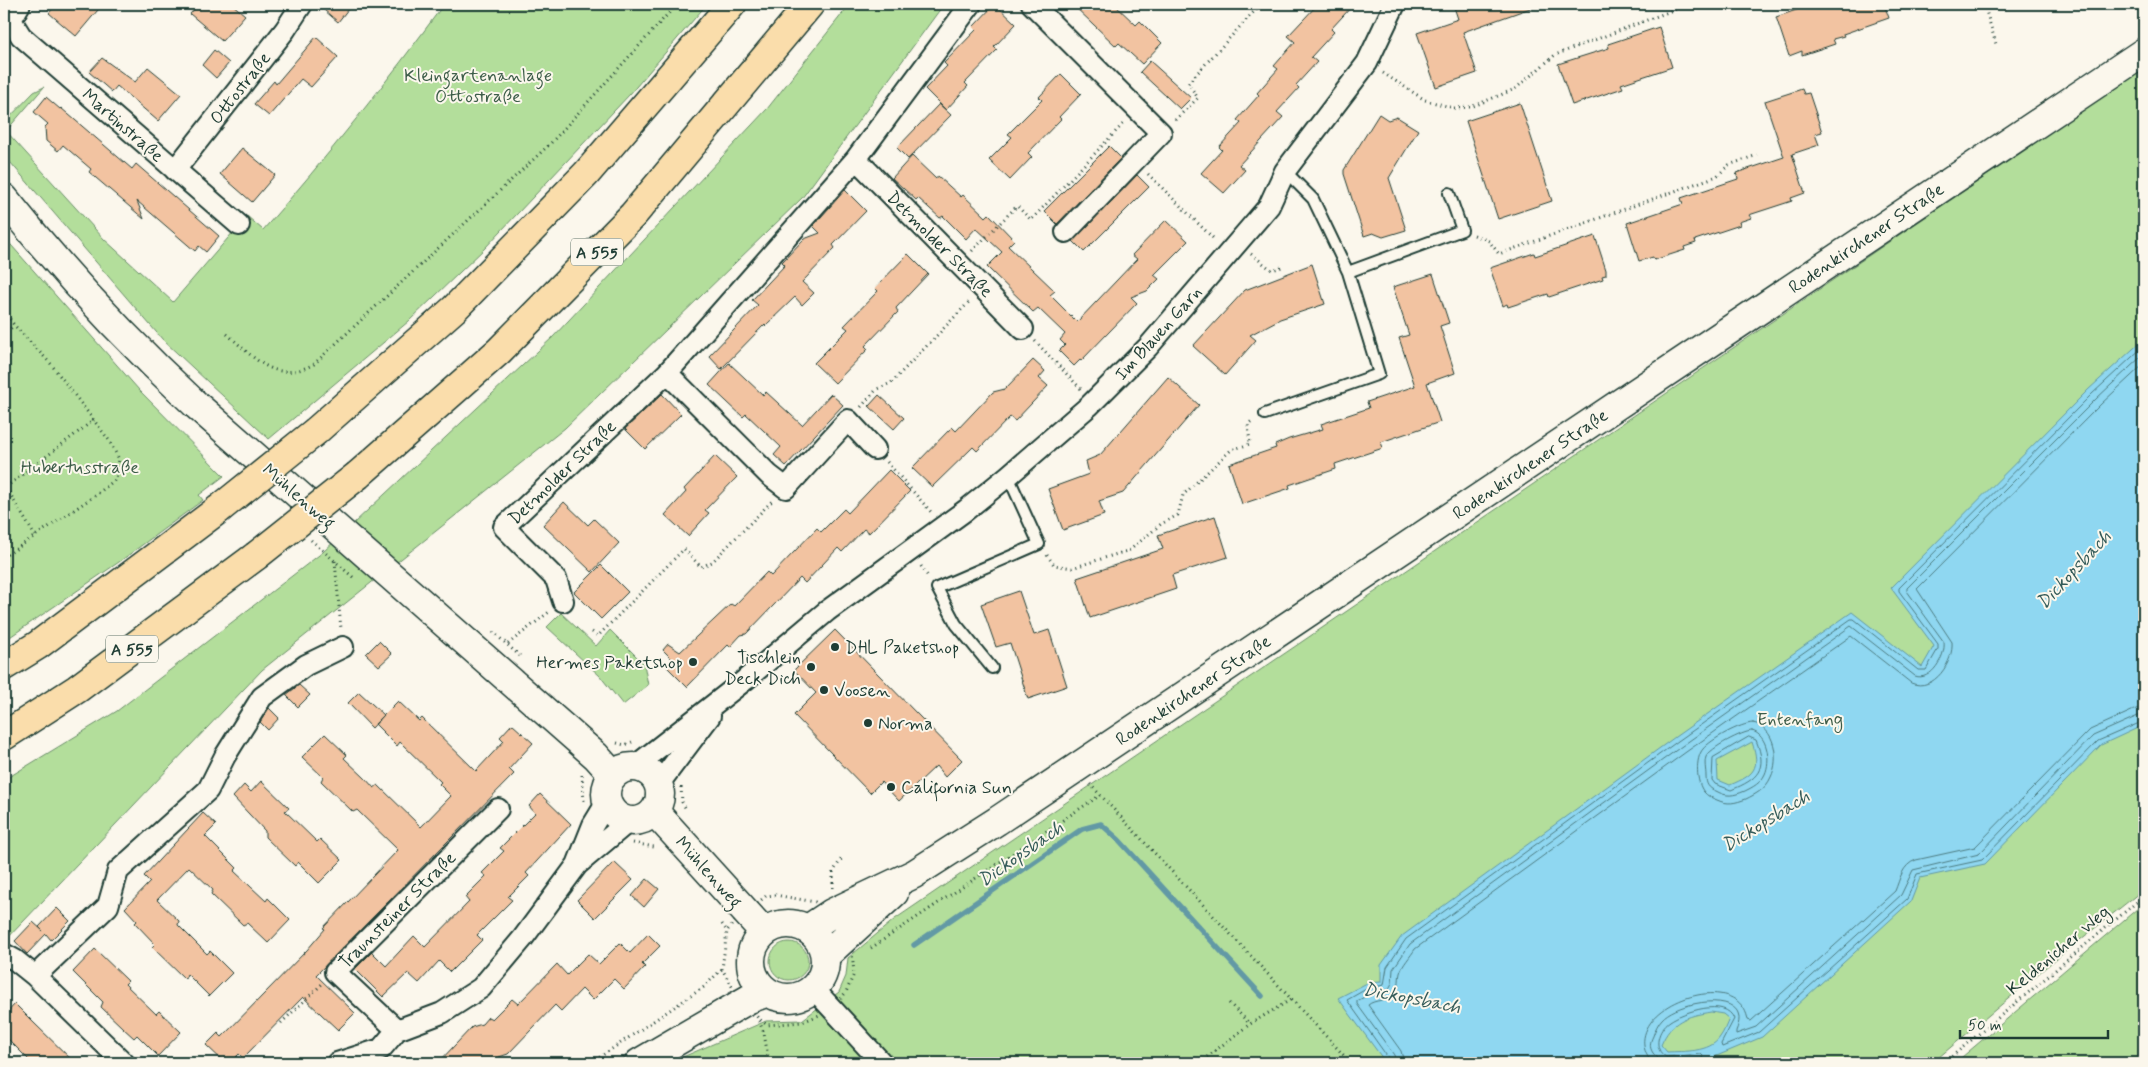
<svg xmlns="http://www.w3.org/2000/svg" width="2148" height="1067" font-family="Mynerve,sans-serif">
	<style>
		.green { fill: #b3de9b; stroke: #698e68 }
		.water { fill: #8fd7f1; stroke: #6299a5; fill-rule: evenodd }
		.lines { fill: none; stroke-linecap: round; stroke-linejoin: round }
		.shore { stroke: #4c7b80; stroke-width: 1 }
		.stream { stroke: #6299a5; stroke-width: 5.5 }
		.building { fill: #f2c3a1; stroke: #1f3d34 }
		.lane-casing { stroke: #1f3d34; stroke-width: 14 }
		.street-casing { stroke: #1f3d34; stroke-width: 24 }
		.secondary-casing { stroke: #1f3d34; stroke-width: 31 }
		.highway-casing { stroke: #1f3d34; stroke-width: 31 }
		.path { stroke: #1f3d34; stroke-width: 3; stroke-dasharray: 1 4; stroke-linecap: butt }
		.lane { stroke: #fbf7ec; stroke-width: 10 }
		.street { stroke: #fbf7ec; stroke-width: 20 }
		.secondary { stroke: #fbf7ec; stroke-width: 28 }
		.highway { stroke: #faddab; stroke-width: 28 }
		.highway-bridge-casing { stroke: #1f3d34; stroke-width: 31; stroke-linecap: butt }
		.highway-bridge { stroke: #faddab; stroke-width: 28 }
		.poi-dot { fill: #1f3d34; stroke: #fbf7ec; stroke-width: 2 }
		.labels { text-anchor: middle; stroke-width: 4; stroke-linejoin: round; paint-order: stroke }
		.shield { fill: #fbf7ec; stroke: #61756b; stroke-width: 1 }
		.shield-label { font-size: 16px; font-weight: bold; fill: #1f3d34 }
		.park-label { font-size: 18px; fill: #3d5d49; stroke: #fbf7ec }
		.street-label { font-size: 18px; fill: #1f3d34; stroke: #fbf7ec }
		.poi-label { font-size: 18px; fill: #1f3d34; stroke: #fbf7ec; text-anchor: start }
		.water-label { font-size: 19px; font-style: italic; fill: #355c5a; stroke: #fbf7ec }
	</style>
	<rect width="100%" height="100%" fill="#fbf7ec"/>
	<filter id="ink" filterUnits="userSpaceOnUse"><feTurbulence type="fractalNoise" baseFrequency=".02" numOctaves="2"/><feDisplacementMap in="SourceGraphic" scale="10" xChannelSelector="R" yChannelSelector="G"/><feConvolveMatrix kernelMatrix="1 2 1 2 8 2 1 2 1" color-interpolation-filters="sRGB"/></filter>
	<g filter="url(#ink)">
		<path class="green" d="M 444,4 L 707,4 L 630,94 L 485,248 L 409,321 L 269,439 L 163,340 L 4,155 L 4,123 L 34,92 L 44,87 L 6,131 L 104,239 L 173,302 L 247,216 L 263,230 C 327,157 387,82 444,4 Z
			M 850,4 L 944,4 L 802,198 L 565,428 L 262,670 L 4,942 L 4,780 L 117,711 L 323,552 L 553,337 L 767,109 Z
			M 2144,68 L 2144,889 L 2046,967 L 1932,1063 L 669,1063 L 766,1021 L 802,1020 L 839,992 L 846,976 L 848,958 L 895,919 Z
			M 4,237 L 139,390 L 224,476 L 199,495 L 203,500 L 119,562 L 4,641 Z
			M 561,613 L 596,646 L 610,630 L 644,664 L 648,685 L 623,705 L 600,676 L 547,627 Z
			M 2144,903 L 2144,1063 L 1955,1063 Z
			M770 961a19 19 0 1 1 38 0a19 19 0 1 1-38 0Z"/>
		<path class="water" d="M 2144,339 L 2144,725 L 2101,745 L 1985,864 L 1920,878 L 1911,901 L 1762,1037 L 1700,1063 L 1386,1063 L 1338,998 L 1367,983 L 1381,982 L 1381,965 L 1402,936 L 1675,737 L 1852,612 L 1922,667 L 1934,646 L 1891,588 L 2088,390 ZM 1752,742 C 1761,769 1754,775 1730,785 L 1718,780 L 1717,761 ZM 1711,1012 L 1723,1014 L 1729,1019 C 1726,1025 1724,1032 1720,1037 C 1710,1053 1683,1051 1667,1052 L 1661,1045 C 1671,1021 1686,1016 1711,1012 Z"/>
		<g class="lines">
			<path class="shore" d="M 1753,723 C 1775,727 1780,759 1771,777 C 1766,789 1756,794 1746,799 C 1735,803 1728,805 1717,800 C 1712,798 1707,796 1704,792 C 1696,783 1695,758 1703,749 C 1710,740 1741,723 1753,723 Z
				M 1752,731 C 1768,735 1771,761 1765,774 C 1761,783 1753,787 1745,791 C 1733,796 1727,797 1716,791 C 1708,788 1706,784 1706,776 C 1706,770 1704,763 1706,757 C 1710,748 1743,731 1752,731 Z
				M 1749,737 L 1756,740 C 1768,770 1758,779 1731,790 L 1715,784 L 1712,780 L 1713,758 Z
				M 1390,1063 L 1389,1059 L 1347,1000 L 1368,988 L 1384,985 L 1387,967 L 1406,939 L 1678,741 L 1851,619 L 1854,619 L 1918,670 L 1926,670 L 1938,649 L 1938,644 L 1899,591 L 1899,588 L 2092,394 L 2144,346
				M 1396,1063 L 1394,1055 L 1357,1004 L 1357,1001 L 1370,994 L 1383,993 L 1389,989 L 1392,983 L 1393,969 L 1410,944 L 1682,746 L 1851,626 L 1915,676 C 1931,682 1946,656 1944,642 L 1907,591 L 1907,588 L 2096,399 L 2144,354
				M 1404,1063 L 1401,1051 L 1368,1005 C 1375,999 1386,1002 1393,995 C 1401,988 1398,981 1400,973 C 1402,965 1411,956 1415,949 L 1686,752 L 1851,636 L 1911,683 C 1934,693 1954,661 1952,642 L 1917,589 L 2101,404 L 2144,364
				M 1652,1063 C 1610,1012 1738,961 1748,1020 L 1751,1021 L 1895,891 C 1900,879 1902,865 1916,860 L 1975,847 L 2090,730 L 2136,709 L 2144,707
				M 1694,1063 L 1692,1061 C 1678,1064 1663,1066 1653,1053 C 1649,1047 1650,1042 1653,1036 C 1655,1030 1658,1023 1662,1019 C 1679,1000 1755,988 1736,1031 L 1736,1034 L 1756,1027 L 1901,895 L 1913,870 L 1979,854 L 2093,736 L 2138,716 L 2144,715
				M 1700,1063 L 1703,1056 L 1701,1054 L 1666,1057 C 1652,1049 1658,1029 1670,1021 C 1683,1012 1726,997 1734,1019 L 1721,1044 L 1722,1047 L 1759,1032 L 1907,899 L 1917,874 L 1982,860 L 2098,741 L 2144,721"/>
			<path class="stream" d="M 914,945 L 1082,829 L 1101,824 L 1119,840 L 1262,996"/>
		</g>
		<path class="building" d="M 57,4 L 103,4 L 76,36 L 49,13 Z
			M 199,4 L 232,4 L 245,15 L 222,41 L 190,14 Z
			M 317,4 L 352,4 L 338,22 Z
			M 995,4 L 1016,24 L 994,47 L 997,50 L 965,83 L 968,86 L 946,110 L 925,89 L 947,66 L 944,63 L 976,30 L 973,27 Z
			M 1072,4 L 1114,4 L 1136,25 L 1140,21 L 1162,43 L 1142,64 L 1119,43 L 1116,46 Z
			M 1318,4 L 1354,4 L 1331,29 L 1334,32 L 1311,57 L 1317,62 L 1296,85 L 1299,88 L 1277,112 L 1283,117 L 1239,165 L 1245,170 L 1224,193 L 1201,173 L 1222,150 L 1219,147 L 1241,123 L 1237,120 L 1259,95 L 1257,93 L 1278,69 L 1274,66 L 1295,42 L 1288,36 Z
			M 1453,4 L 1536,4 L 1536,6 L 1463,32 L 1477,73 L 1436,87 L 1417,33 L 1458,19 Z
			M 1804,4 L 1884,4 L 1889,18 L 1843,34 L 1844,36 L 1833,39 L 1835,44 L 1802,55 L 1802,51 L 1789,56 L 1776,17 L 1805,7 Z
			M 1659,27 L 1672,67 L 1621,84 L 1623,88 L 1572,105 L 1558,64 L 1609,48 L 1608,44 Z
			M 316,37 L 338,57 L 311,87 L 301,79 L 269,116 L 254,104 L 274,81 L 276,84 Z
			M 214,50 L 229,63 L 216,78 L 202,65 Z
			M 102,58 L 135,82 L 148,67 L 181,94 L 158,121 L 117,86 L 112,92 L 89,72 Z
			M 1150,61 L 1191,98 L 1180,109 L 1140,72 Z
			M 1061,74 L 1081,94 L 1059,117 L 1061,119 L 1028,153 L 1032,157 L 1010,180 L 989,160 L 1012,137 L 1008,134 L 1042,100 L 1039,97 Z
			M 1802,89 L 1804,94 L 1809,93 L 1822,132 L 1815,134 L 1819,145 L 1792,154 L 1805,193 L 1791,198 L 1792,201 L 1749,215 L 1751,218 L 1739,222 L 1740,225 L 1695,240 L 1696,243 L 1684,247 L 1685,250 L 1654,260 L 1653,257 L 1639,261 L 1627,223 L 1683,204 L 1681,198 L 1738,179 L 1736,173 L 1784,157 L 1765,101 Z
			M 46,97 L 60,109 L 61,108 L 132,169 L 136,164 L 219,236 L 206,252 L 199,246 L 195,251 L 137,201 L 144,219 L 89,172 L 91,169 L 63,145 L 58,151 L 46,141 L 45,127 L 48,124 L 34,112 Z
			M 1520,103 L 1552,201 L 1498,219 L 1466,121 Z
			M 939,104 L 951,115 L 908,159 L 897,148 Z
			M 1379,114 L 1388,120 L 1397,117 L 1418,130 L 1389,178 L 1406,230 L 1383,237 L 1373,233 L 1364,236 L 1344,174 L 1344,170 Z
			M 1109,146 L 1121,158 L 1057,224 L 1044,211 Z
			M 242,148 L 275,175 L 252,202 L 220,174 Z
			M 912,156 L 936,179 L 938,176 L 961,197 L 963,195 L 986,217 L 989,214 L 1014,240 L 1008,246 L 1055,291 L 1050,295 L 1077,322 L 1137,259 L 1132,255 L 1166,220 L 1188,241 L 1154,275 L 1159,279 L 1147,291 L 1131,297 L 1137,303 L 1081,361 L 1080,360 L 1074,366 L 1059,351 L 1065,345 L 1060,340 L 1065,334 L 1038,308 L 1033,312 L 987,267 L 1002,252 L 976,228 L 966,239 L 943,216 L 940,218 L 918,198 L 916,200 L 892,178 Z
			M 1137,175 L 1149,187 L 1084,252 L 1073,241 Z
			M 845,190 L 866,211 L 833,245 L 835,248 L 802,282 L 814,293 L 802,305 L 795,297 L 765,326 L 764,325 L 721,369 L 709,356 L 758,305 L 752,300 L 785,265 L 782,262 L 804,239 L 820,233 L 813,226 Z
			M 1595,236 L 1606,270 L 1606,275 L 1602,276 L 1603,279 L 1549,297 L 1548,294 L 1508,307 L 1507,304 L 1503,306 L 1490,268 L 1534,253 L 1535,256 Z
			M 908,254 L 928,274 L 896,308 L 898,312 L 865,346 L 868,349 L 835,383 L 814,363 L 848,329 L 844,326 L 878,291 L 875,288 Z
			M 1312,264 L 1325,304 L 1280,319 L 1250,335 L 1256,340 L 1225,375 L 1193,346 L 1245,290 Z
			M 1433,274 L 1449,323 L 1440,326 L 1455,373 L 1427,383 L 1440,422 L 1381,442 L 1383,448 L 1335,464 L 1336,469 L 1289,485 L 1290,488 L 1242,504 L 1229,464 L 1276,448 L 1275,445 L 1289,439 L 1323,429 L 1321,424 L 1369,408 L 1367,402 L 1415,386 L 1399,338 L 1409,335 L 1393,287 Z
			M 1033,360 L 1045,371 L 1039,378 L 1048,386 L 1015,421 L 1010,417 L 977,451 L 973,447 L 932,487 L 912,468 L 952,427 L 956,431 L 993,392 L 1005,389 Z
			M 729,363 L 763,395 L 766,392 L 802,425 L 831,394 L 843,405 L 786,466 L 774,455 L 781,447 L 746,414 L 743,417 L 709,385 Z
			M 1168,377 L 1199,405 L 1123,493 L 1099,501 L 1104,515 L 1063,530 L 1048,489 L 1089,474 L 1086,461 L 1100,455 Z
			M 662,394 L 681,414 L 645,449 L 625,429 Z
			M 879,395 L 904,418 L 894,429 L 869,406 Z
			M 715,456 L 737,477 L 705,510 L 709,513 L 688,536 L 665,515 L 686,492 L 684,489 Z
			M 889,470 L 910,491 L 869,533 L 864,529 L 842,552 L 838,548 L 805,583 L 800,578 L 746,634 L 741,635 L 730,647 L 728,645 L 687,687 L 667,667 L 674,661 L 663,650 L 668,644 L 680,652 L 731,604 L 734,606 L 767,572 L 771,576 L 817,528 L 821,532 L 844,509 L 848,513 Z
			M 564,502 L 588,525 L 594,519 L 619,543 L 592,572 L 543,525 Z
			M 1215,516 L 1228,557 L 1172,575 L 1176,589 L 1090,618 L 1077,578 L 1163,549 L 1158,535 Z
			M 601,565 L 628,592 L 601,619 L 574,592 Z
			M 1019,591 L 1034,635 L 1049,630 L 1067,686 L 1028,699 L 1010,643 L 996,647 L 981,604 Z
			M 835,630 L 962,760 L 945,777 L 936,766 L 899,801 L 881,782 L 870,793 L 794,715 L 816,693 L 794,670 Z
			M 379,641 L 392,654 L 379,666 L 366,654 Z
			M 299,685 L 310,695 L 298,707 L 286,695 Z
			M 359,692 L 384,715 L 372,728 L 348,703 Z
			M 398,701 L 419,721 L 422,718 L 476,771 L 504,741 L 500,737 L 512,724 L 533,743 L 509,769 L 514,774 L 316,975 L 355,1013 L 338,1030 L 303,997 L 243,1058 L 239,1054 L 230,1063 L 225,1063 L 206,1045 L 218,1033 L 222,1037 L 307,950 L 325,929 L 323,928 L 398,850 L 357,810 L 353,812 L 321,781 L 323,777 L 302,757 L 325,734 L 347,755 L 344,758 L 365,778 L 374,788 L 378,785 L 421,827 L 451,796 L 439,784 L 441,782 L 400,742 L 397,746 L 375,724 Z
			M 269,708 L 279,718 L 268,730 L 260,722 Z
			M 261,781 L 289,808 L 285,811 L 317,842 L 320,839 L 342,860 L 319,883 L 298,862 L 295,866 L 265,837 L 265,831 L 233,797 L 244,785 L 251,792 Z
			M 540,794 L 571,824 L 526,873 L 529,876 L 508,897 L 512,900 L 477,935 L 482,940 L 450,972 L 439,961 L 419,983 L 408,973 L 383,997 L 355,969 L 372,952 L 386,966 L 414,936 L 425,947 L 469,902 L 465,897 L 486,876 L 482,873 L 504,851 L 500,848 L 535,813 L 529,806 Z
			M 203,813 L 216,825 L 205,836 L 237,868 L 234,871 L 266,901 L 268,898 L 290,920 L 268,943 L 247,923 L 243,925 L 211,894 L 213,890 L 189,867 L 157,900 L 179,921 L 178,925 L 207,954 L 210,951 L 232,973 L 209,996 L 187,974 L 185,979 L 152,947 L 155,944 L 135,923 L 137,921 L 125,908 L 150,882 L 144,876 Z
			M 614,862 L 633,880 L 595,918 L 577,900 Z
			M 647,879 L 659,889 L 644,907 L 632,896 Z
			M 57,908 L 70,921 L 51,940 L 46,934 L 27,954 L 15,941 L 33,922 L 43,931 L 39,927 Z
			M 648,934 L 660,946 L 642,964 L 645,967 L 624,989 L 614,979 L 593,1000 L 582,989 L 561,1011 L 555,1005 L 508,1054 L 499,1057 L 493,1063 L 438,1063 L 472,1027 L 482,1024 L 488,1017 L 492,1019 L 512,999 L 518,1004 L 557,964 L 567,975 L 588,954 L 599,964 L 620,943 L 630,953 Z
			M 95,949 L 128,981 L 125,984 L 156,1014 L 159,1011 L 181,1032 L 158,1056 L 137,1035 L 134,1038 L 123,1028 L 101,1007 L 103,1002 L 73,972 Z
			M 15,1004 L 34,1023 L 75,1063 L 32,1063 L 4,1035 L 4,1016 Z"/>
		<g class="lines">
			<g class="lane-casing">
				<path id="lane" d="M 1348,272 L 1462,230 L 1449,193
					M 1265,414 L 1379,374 L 1348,272 L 1313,199 L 1285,171
					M 992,668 L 956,624 L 937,588 L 1039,544 L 1008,476"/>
			</g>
			<g class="street-casing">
				<path id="street" d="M 20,4 L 11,20 L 21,36 L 239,225
					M 1032,4 L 1161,133 L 1066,232
					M 856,159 L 1023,329
					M 175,170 L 285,30 L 302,4
					M 667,373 L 769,475 L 786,488 L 848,420 L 875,449
					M 563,601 L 556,579 L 504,527 L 667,373 L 856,159 L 971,4
					M 634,767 L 745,680 L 827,611 L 966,510 L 1008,476 L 1089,406 L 1148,347 L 1269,206 L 1285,171 L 1367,63 L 1395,4
					M 658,785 L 710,716
					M 578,864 L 629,821
					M 4,954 L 15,960 L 35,976 L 124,1063
					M 35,976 L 108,906 L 118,871 L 208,790 L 225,756 L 262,697 L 306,665 L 343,647
					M 813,988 L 882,1063
					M 397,1030 L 335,972 L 498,809
					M 337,1063 L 381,1049 L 397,1030 L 442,1013 L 481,988 L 523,938 L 577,865 L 593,825 L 607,802"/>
			</g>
			<g class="secondary-casing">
				<path id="secondary" d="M 4,198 C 62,271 125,339 194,403 L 596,756 L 613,775
					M606 794a27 27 0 1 1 54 0a27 27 0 1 1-54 0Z
					M 654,811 L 764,932
					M751 961a37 37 0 1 1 74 0a37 37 0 1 1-74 0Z
					M 808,929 L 832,913 L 914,874 L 997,821 L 2144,52
					M 825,956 L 894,893
					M 639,1063 L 749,999 L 768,992"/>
			</g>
			<g class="highway-casing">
				<path id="highway" d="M 316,431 L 454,309 L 586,174 L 732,4
					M 358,475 L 499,351 L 633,215 L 810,4
					M 4,666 L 38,645 L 219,509
					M 4,736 L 77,689 L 256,556"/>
			</g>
			<path class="path" d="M 1984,4 L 1996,44
				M 1383,73 L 1425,100 L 1454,108 L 1471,107 L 1515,89 L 1555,55 L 1689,4
				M 1175,120 L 1198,98 L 1188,83 L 1261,4
				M 1148,174 L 1215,240
				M 1474,235 L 1489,241 L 1499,254 L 1717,176 L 1729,165 L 1757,155
				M 972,251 L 1017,206 L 1031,220 L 1125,122
				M 1251,254 L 1272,270 L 1282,267
				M 4,311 L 14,325 L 51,364 L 108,439 L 119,459 L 116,479 L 96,495 L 4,557
				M 227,334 C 255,358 274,385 314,364 L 550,144 L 677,4
				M 4,336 L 14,325
				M 1035,341 L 1081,389
				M 861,407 L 877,389 L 891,383 L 970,301
				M 887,462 L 931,512
				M 4,484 L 35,536
				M 6,487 L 94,420
				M 311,540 L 355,579
				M 1047,555 L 1054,565 L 1072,568 L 1130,550 L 1161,524 L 1178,515 L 1183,495 L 1231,450 L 1250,444 L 1248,424 L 1252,421
				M 335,561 L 341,629
				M 921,566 L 929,578
				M 493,632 L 520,656
				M 592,632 L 598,636 L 684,549 L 701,567 L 712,562 L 772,501
				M 508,644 L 549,612
				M 617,743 L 625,745 L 632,742
				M 582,775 L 584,801
				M 1090,784 L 1351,1063
				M 681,787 L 682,802 L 686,809
				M 633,843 L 654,847
				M 833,888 L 833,872 L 842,858
				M 775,895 L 815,902 L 832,913 L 848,934 L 852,951 L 854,974 L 846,992 L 832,1010 L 802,1022 L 767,1025 L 758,1018 L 733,988 L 722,969 L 727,931 L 735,921 L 766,896 Z
				M 722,924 L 727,931
				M 871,948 L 1099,796
				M 1229,1003 L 1250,1024
				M 759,1021 L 764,1033 L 769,1063
				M 281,1023 L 322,984
				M 591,1063 L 704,987 L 722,969
				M 1199,1063 L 1250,1024 L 1292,999
				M 1944,1063 L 2144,896"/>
			<use href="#lane" class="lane"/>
			<use href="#street" class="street"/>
			<use href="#secondary" class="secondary"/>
			<use href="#highway" class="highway"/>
			<g class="highway-bridge-casing">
				<path id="highway-bridge" d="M 219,509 L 316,431
					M 256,556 L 358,475"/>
			</g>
			<use href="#highway-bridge" class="highway-bridge"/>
		</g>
	</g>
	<g class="poi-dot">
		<circle cx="835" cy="647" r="5"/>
		<circle cx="693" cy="662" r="5"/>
		<circle cx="811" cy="667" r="5"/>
		<circle cx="824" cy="690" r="5"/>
		<circle cx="868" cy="723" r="5"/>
		<circle cx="891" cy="787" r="5"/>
	</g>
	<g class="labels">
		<g class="shield">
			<rect x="571" y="238.5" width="52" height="27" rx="4"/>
			<rect x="106" y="635.5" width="52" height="27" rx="4"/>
		</g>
		<g class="shield-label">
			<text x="597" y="258">A 555</text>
			<text x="132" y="655">A 555</text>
		</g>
		<g class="park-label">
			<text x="478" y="81">Kleingartenanlage<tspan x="478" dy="21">Ottostraße</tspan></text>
			<text x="80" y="473">Hubertusstraße</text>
			<text x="1800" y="725">Entenfang</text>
		</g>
		<g class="street-label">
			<text transform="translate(240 88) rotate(-52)" y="6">Ottostraße</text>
			<text transform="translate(123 125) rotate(41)" y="6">Martinstraße</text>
			<text transform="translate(1866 238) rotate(-34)" y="6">Rodenkirchener Straße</text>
			<text transform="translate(940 244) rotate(45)" y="6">Detmolder Straße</text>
			<text transform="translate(1158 333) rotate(-48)" y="6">Im Blauen Garn</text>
			<text transform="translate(1530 464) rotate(-34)" y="6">Rodenkirchener Straße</text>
			<text transform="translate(562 472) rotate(-44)" y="6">Detmolder Straße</text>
			<text transform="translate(299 496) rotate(41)" y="6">Mühlenweg</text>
			<text transform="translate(1193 690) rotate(-34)" y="6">Rodenkirchener Straße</text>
			<text transform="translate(709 872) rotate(48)" y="6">Mühlenweg</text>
			<text transform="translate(397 910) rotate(-45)" y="6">Traunsteiner Straße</text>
			<text transform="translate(2058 950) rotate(-40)" y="6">Keldenicher Weg</text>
		</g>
		<g class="poi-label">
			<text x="845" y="653">DHL Paketshop</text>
			<text x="801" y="663" text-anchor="end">Tischlein<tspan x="801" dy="21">Deck Dich</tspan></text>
			<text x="683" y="668" text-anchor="end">Hermes Paketshop</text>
			<text x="834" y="696">Voosen</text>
			<text x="878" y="729">Norma</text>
			<text x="901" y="793">California Sun</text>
		</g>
		<g class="water-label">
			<text transform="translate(2073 569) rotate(-47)" y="7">Dickopsbach</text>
			<text transform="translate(1765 820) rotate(-32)" y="7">Dickopsbach</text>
			<text transform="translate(1020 853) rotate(-35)" y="7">Dickopsbach</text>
			<text transform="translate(1412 997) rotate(11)" y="7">Dickopsbach</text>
		</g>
	</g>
	<rect width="2148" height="1067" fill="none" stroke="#fbf7ec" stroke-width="20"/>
	<rect x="10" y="10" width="2128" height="1047" fill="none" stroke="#1f3d34" stroke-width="2" filter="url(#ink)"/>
	<path d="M1960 1030v8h148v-8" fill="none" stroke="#1f3d34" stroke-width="2.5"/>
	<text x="1968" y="1030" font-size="15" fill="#1f3d34" stroke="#fbf7ec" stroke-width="4" paint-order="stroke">50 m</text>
</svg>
